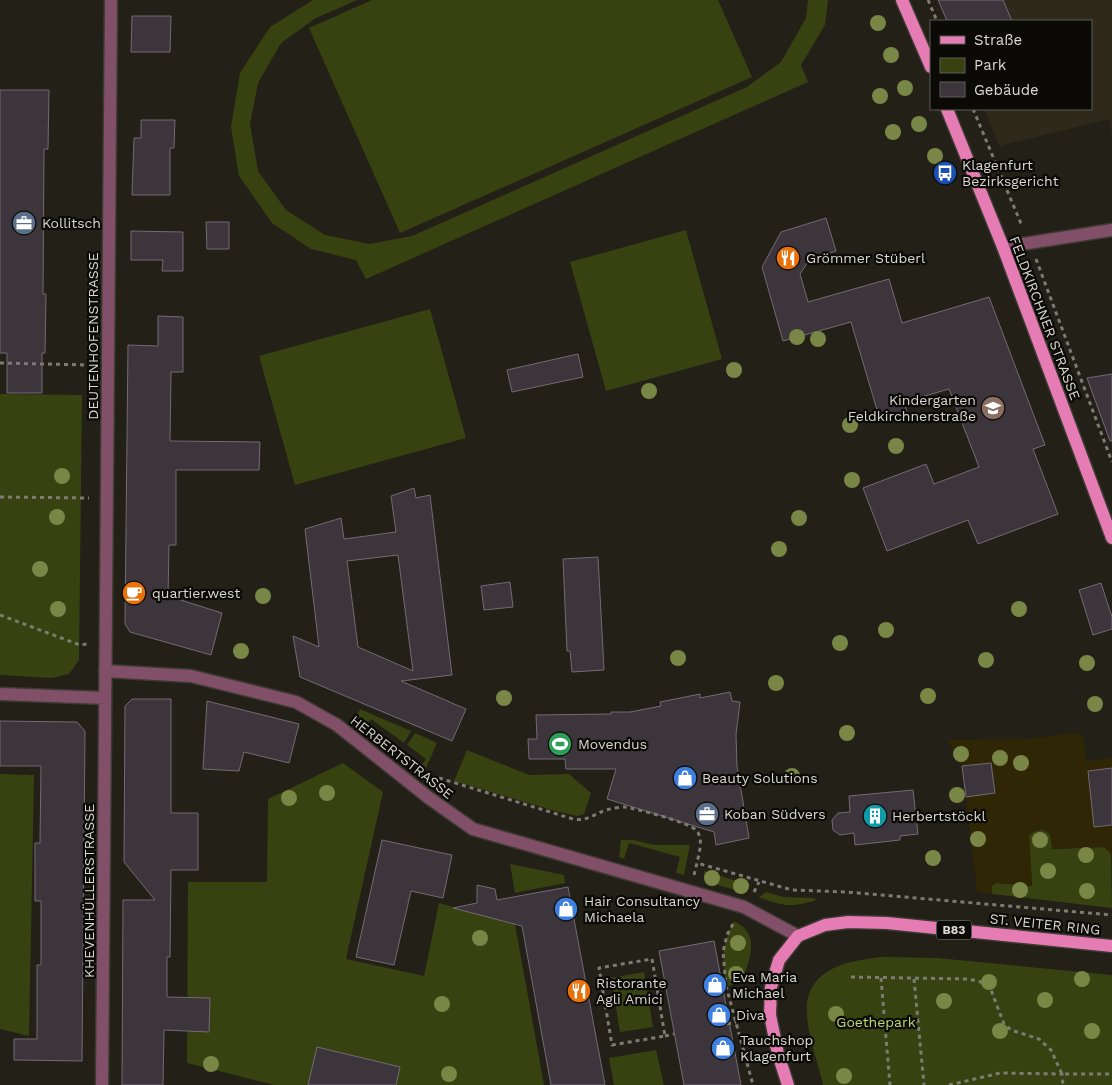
<svg xmlns="http://www.w3.org/2000/svg" width="1112" height="1085" font-family="'Work Sans',sans-serif">
	<style>
		.built { fill: #2e291a }
		.green { fill: #384211 }
		.sand { fill: #2f2605 }
		.building { fill: #3c353c; stroke: #736b73; fill-rule: evenodd }
		.lines { fill: none; stroke-linecap: round; stroke-linejoin: round }
		.minor-casing { stroke: #3c3a31; stroke-width: 15 }
		.major-casing { stroke: #3c3a31; stroke-width: 15 }
		.path { stroke: #7d7b73; stroke-width: 3; stroke-dasharray: 4 4; stroke-linecap: butt }
		.minor { stroke: #824f69; stroke-width: 12 }
		.major { stroke: #e57cb3; stroke-width: 12 }
		.tree { fill: #798645 }
		.labels { text-anchor: middle; stroke-width: 4.5; stroke-linejoin: round; paint-order: stroke }
		.shield { fill: #0b0a06; stroke: #9b9a94; stroke-width: 1 }
		.shield-label { font-size: 12px; font-weight: bold; fill: #d9d7d1 }
		.poi-label { font-size: 14px; fill: #d9d7d1; stroke: #0b0a06; text-anchor: start }
		.street-label { font-size: 14px; fill: #d9d7d1; stroke: #0b0a06 }
		.park-label { font-size: 14px; fill: #c0d96a; stroke: #0b0a06 }
	</style>
	<rect width="100%" height="100%" fill="#222017"/>
	<path class="built" d="M 938,0 L 1112,0 L 1112,135 L 1109,119 L 999,146 L 984,109 L 1091,109 L 1091,21 L 947,21 Z"/>
	<path class="green" d="M 313,0 L 357,0 L 316,18 L 281,43 L 258,83 L 250,124 L 258,171 L 286,210 L 325,235 L 369,244 L 412,236 L 747,87 L 781,62 L 806,18 L 808,0 L 828,0 L 825,25 L 801,65 L 808,82 L 366,279 L 356,260 L 311,249 L 272,223 L 239,176 L 231,127 L 240,73 L 270,27 Z
		M 372,0 L 718,0 L 752,77 L 400,233 L 309,28 Z
		M 686,230 L 722,359 L 606,391 L 570,262 Z
		M 430,309 L 466,438 L 295,485 L 259,356 Z
		M 0,394 L 82,395 L 79,660 L 69,674 L 52,678 L 0,675 Z
		M 360,709 L 411,731 L 404,743 L 371,719 L 362,731 L 353,723 Z
		M 415,733 L 437,743 L 423,775 L 421,776 L 418,775 L 417,771 L 426,759 L 407,745 Z
		M 467,750 L 529,775 L 569,774 L 591,793 L 584,814 L 578,816 L 559,812 L 454,781 Z
		M 343,763 L 383,792 L 346,959 L 424,976 L 439,903 L 515,924 L 544,1085 L 274,1085 L 187,1063 L 188,882 L 267,882 L 268,799 Z
		M 0,774 L 34,775 L 29,1036 L 0,1029 Z
		M 1039,830 L 1045,830 L 1050,834 L 1053,849 L 1104,847 L 1111,852 L 1112,908 L 992,894 L 992,886 L 996,883 L 1032,886 L 1029,836 L 1033,831 Z
		M 621,840 L 633,840 L 654,845 L 690,845 L 684,875 L 676,873 L 680,857 L 629,843 L 624,859 L 619,857 Z
		M 510,864 L 564,875 L 565,883 L 515,893 Z
		M 704,871 L 750,885 L 745,893 L 705,881 Z
		M 766,892 L 784,897 L 814,898 L 816,900 C 793,908 782,906 759,897 Z
		M 734,921 C 762,934 749,960 742,981 L 727,987 C 721,961 722,944 734,921 Z
		M 883,957 L 937,958 L 1112,975 L 1112,1085 L 823,1085 C 818,1062 808,1038 807,1014 C 804,969 848,960 883,957 Z
		M 644,972 L 653,1027 L 620,1032 L 611,978 Z
		M 656,1050 L 664,1085 L 614,1085 L 609,1058 Z"/>
	<path class="sand" d="M 1073,733 L 1080,735 L 1084,740 L 1086,761 L 1112,758 L 1112,768 L 1088,771 L 1094,827 L 1112,825 L 1112,855 L 1104,847 L 1052,849 L 1050,834 C 1043,828 1035,829 1029,836 L 1032,886 L 996,883 L 992,886 L 992,894 L 977,892 L 966,797 L 995,793 L 991,763 L 962,766 L 948,740 L 1027,739 Z"/>
	<path class="building" d="M 938,0 L 1003,0 L 1012,21 L 947,21 Z
		M 132,16 L 171,16 L 170,52 L 131,52 Z
		M 0,90 L 49,90 L 48,149 L 44,149 L 43,294 L 46,294 L 45,353 L 42,353 L 42,393 L 7,393 L 7,353 L 0,353 Z
		M 141,120 L 175,120 L 174,148 L 170,148 L 170,195 L 132,195 L 134,138 L 141,138 Z
		M 826,218 L 836,251 L 809,260 L 800,274 L 808,302 L 889,279 L 902,323 L 989,297 L 1045,445 L 1033,449 L 1058,514 L 978,544 L 968,520 L 887,551 L 863,488 L 926,464 L 934,484 L 979,467 L 949,389 L 904,402 L 907,412 L 880,420 L 851,322 L 783,341 L 762,267 L 781,232 Z
		M 206,222 L 229,222 L 229,249 L 207,249 Z
		M 131,231 L 183,232 L 183,271 L 162,271 L 163,260 L 131,260 Z
		M 158,316 L 183,317 L 183,372 L 171,372 L 170,441 L 260,442 L 259,470 L 176,470 L 176,545 L 169,545 L 168,596 L 222,613 L 211,655 L 130,632 L 125,624 L 128,345 L 158,346 Z
		M 578,354 L 583,377 L 512,392 L 507,370 Z
		M 1112,374 L 1112,441 L 1110,441 L 1087,378 Z
		M 414,488 L 416,498 L 430,495 L 452,675 L 401,681 L 466,709 L 452,741 L 300,677 L 293,636 L 319,647 L 305,529 L 341,518 L 344,539 L 396,532 L 391,496 ZM 398,555 L 413,671 L 358,647 L 347,561 Z
		M 598,557 L 604,670 L 572,672 L 570,651 L 567,651 L 563,559 Z
		M 510,582 L 513,607 L 484,610 L 481,586 Z
		M 1101,583 L 1112,617 L 1112,629 L 1093,635 L 1079,590 Z
		M 730,692 L 732,701 L 740,702 L 736,735 L 737,766 L 749,838 L 716,845 L 714,832 L 607,799 L 616,769 L 566,769 L 565,759 L 529,759 L 528,739 L 537,739 L 536,715 L 611,714 L 611,712 L 630,712 L 661,706 L 660,702 L 700,694 L 700,698 Z
		M 132,699 L 171,699 L 171,813 L 198,813 L 198,870 L 171,870 L 170,957 L 167,957 L 167,997 L 210,998 L 209,1032 L 164,1030 L 163,1085 L 122,1085 L 123,900 L 155,900 L 124,862 L 125,706 Z
		M 207,701 L 299,724 L 289,763 L 244,752 L 239,771 L 203,769 Z
		M 0,721 L 77,722 L 85,731 L 82,1061 L 14,1060 L 14,1039 L 37,1039 L 37,965 L 41,965 L 41,901 L 35,901 L 35,843 L 40,843 L 41,766 L 0,766 Z
		M 991,763 L 995,793 L 966,797 L 962,766 Z
		M 1112,768 L 1112,825 L 1094,827 L 1088,771 Z
		M 913,790 L 918,834 L 900,836 L 900,840 L 855,845 L 854,833 L 840,835 L 833,830 L 832,820 L 838,813 L 850,812 L 849,796 Z
		M 382,840 L 452,855 L 443,898 L 411,891 L 394,965 L 356,957 Z
		M 477,885 L 495,889 L 497,900 L 568,887 L 605,1085 L 551,1085 L 522,926 L 453,908 L 477,903 Z
		M 714,941 L 741,1085 L 684,1085 L 659,951 Z
		M 317,1047 L 400,1067 L 396,1085 L 308,1085 Z"/>
	<g class="lines">
		<g class="minor-casing">
			<path id="minor" d="M 1003,247 L 1112,230
				M 105,671 L 191,676 L 296,702 L 337,725 L 429,798 L 473,829 L 744,907 L 798,936
				M 0,694 L 105,698
				M 102,1085 L 111,0"/>
		</g>
		<g class="major-casing">
			<path id="major" d="M 902,0 L 931,67
				M 947,109 L 1003,247 L 1112,538
				M 788,1085 L 778,1054 L 770,1015 L 771,987 L 779,960 L 798,936 L 825,925 L 848,922 L 887,923 L 1112,946"/>
		</g>
		<path class="path" d="M 928,0 L 937,21
			M 973,109 L 1022,226
			M 1036,259 L 1112,462
			M 0,363 L 89,365
			M 0,497 L 89,498
			M 0,615 L 80,645 L 87,644
			M 439,778 L 573,819 C 588,822 596,812 610,809 C 614,808 621,807 625,807 C 637,809 688,822 696,830 C 704,838 699,853 697,863
			M 694,875 L 697,863 L 792,890 L 847,892 L 1112,915
			M 754,892 L 759,882
			M 733,924 L 727,935 L 723,952 L 726,986 L 753,1085
			M 652,959 L 665,1036 L 612,1045 L 599,968 Z
			M 851,977 L 969,979 L 981,982 L 991,990 L 1004,1024 L 1011,1030 L 1039,1039 L 1051,1050 L 1062,1074 L 1112,1074
			M 881,978 L 890,1085
			M 914,979 L 924,1085
			M 727,1024 L 736,1022
			M 665,1036 L 674,1034
			M 949,1085 L 1000,1073 L 1062,1074 L 1063,1085"/>
		<use href="#minor" class="minor"/>
		<use href="#major" class="major"/>
	</g>
	<g class="tree">
		<circle cx="878" cy="23" r="8"/>
		<circle cx="891" cy="55" r="8"/>
		<circle cx="905" cy="88" r="8"/>
		<circle cx="880" cy="96" r="8"/>
		<circle cx="919" cy="124" r="8"/>
		<circle cx="893" cy="132" r="8"/>
		<circle cx="935" cy="156" r="8"/>
		<circle cx="797" cy="337" r="8"/>
		<circle cx="818" cy="339" r="8"/>
		<circle cx="734" cy="370" r="8"/>
		<circle cx="649" cy="391" r="8"/>
		<circle cx="850" cy="425" r="8"/>
		<circle cx="896" cy="446" r="8"/>
		<circle cx="62" cy="476" r="8"/>
		<circle cx="852" cy="480" r="8"/>
		<circle cx="57" cy="517" r="8"/>
		<circle cx="799" cy="518" r="8"/>
		<circle cx="779" cy="549" r="8"/>
		<circle cx="40" cy="569" r="8"/>
		<circle cx="263" cy="596" r="8"/>
		<circle cx="58" cy="609" r="8"/>
		<circle cx="1019" cy="609" r="8"/>
		<circle cx="886" cy="630" r="8"/>
		<circle cx="840" cy="643" r="8"/>
		<circle cx="241" cy="651" r="8"/>
		<circle cx="678" cy="658" r="8"/>
		<circle cx="986" cy="660" r="8"/>
		<circle cx="1087" cy="663" r="8"/>
		<circle cx="776" cy="683" r="8"/>
		<circle cx="928" cy="696" r="8"/>
		<circle cx="504" cy="698" r="8"/>
		<circle cx="1095" cy="704" r="8"/>
		<circle cx="847" cy="733" r="8"/>
		<circle cx="961" cy="754" r="8"/>
		<circle cx="1000" cy="758" r="8"/>
		<circle cx="1021" cy="763" r="8"/>
		<circle cx="792" cy="776" r="8"/>
		<circle cx="327" cy="793" r="8"/>
		<circle cx="957" cy="795" r="8"/>
		<circle cx="289" cy="798" r="8"/>
		<circle cx="978" cy="839" r="8"/>
		<circle cx="1040" cy="840" r="8"/>
		<circle cx="1086" cy="855" r="8"/>
		<circle cx="933" cy="858" r="8"/>
		<circle cx="1048" cy="871" r="8"/>
		<circle cx="712" cy="878" r="8"/>
		<circle cx="741" cy="886" r="8"/>
		<circle cx="1020" cy="890" r="8"/>
		<circle cx="1087" cy="891" r="8"/>
		<circle cx="480" cy="938" r="8"/>
		<circle cx="738" cy="943" r="8"/>
		<circle cx="736" cy="974" r="8"/>
		<circle cx="1082" cy="979" r="8"/>
		<circle cx="989" cy="982" r="8"/>
		<circle cx="1045" cy="1000" r="8"/>
		<circle cx="944" cy="1001" r="8"/>
		<circle cx="442" cy="1004" r="8"/>
		<circle cx="836" cy="1014" r="8"/>
		<circle cx="1000" cy="1031" r="8"/>
		<circle cx="1092" cy="1031" r="8"/>
		<circle cx="211" cy="1064" r="8"/>
		<circle cx="449" cy="1074" r="8"/>
		<circle cx="844" cy="1076" r="8"/>
	</g>
	<defs>
		<g id="bus-disc" transform="scale(1.25)"><circle r="9.5" fill="#1a4fb4" stroke="#0b0a06"/><path d="M-5-6H5V4H4V6H2V4H-2V6H-4V4H-5ZM-3.5-4V0h7V-4ZM-3.5 1.2v1.5H-2V1.2ZM2 1.2v1.5H3.5V1.2Z" fill="#fff"/></g>
		<g id="office-disc" transform="scale(1.25)"><circle r="9.5" fill="#5c6f8a" stroke="#0b0a06"/><path d="M-6-3h4V-5.5h4V-3h4V5H-6ZM-1-4.5V-3h2v-1.5ZM-6 0V1H6V0Z" fill="#fff"/></g>
		<g id="restaurant-disc" transform="scale(1.25)"><circle r="9.5" fill="#e8710a" stroke="#0b0a06"/><path d="M-5-6h1v4h1v-4h1v4h1v-4h1v5L-1.5 .5V6h-2V.5L-5-1ZM5-6V6H3V1.5H1.5Q1.5-4 5-6Z" fill="#fff"/></g>
		<g id="school-disc" transform="scale(1.25)"><circle r="9.5" fill="#8d6e63" stroke="#0b0a06"/><path d="M0-5L7-2L0 1L-7-2ZM-4 1L0 2.5L4 1V4Q0 6-4 4Z" fill="#fff"/></g>
		<g id="cafe-disc" transform="scale(1.25)"><circle r="9.5" fill="#e8710a" stroke="#0b0a06"/><path d="M-5.5-4.5H6V0H3Q3 3.5 0 3.5H-2.5Q-5.5 3.5-5.5 0ZM3-3.2v2h1.7v-2ZM-6 4.5H4V6H-6Z" fill="#fff"/></g>
		<g id="stadium-disc" transform="scale(1.25)"><circle r="9.5" fill="#2e9e5b" stroke="#0b0a06"/><path d="M0-5a6.5 5 0 1 0 0 10a6.5 5 0 1 0 0-10ZM-3.5-1.8h7v3.6h-7Z" fill="#fff"/></g>
		<g id="shop-disc" transform="scale(1.25)"><circle r="9.5" fill="#3f7fe0" stroke="#0b0a06"/><path d="M-5-2.5h2.3a2.7 3.5 0 0 1 5.4 0H5L5.5 6h-11ZM-1.5-2.5h3a1.5 2.3 0 0 0-3 0Z" fill="#fff"/></g>
		<g id="building-disc" transform="scale(1.25)"><circle r="9.5" fill="#0f9aa8" stroke="#0b0a06"/><path d="M-4-6H4V6H1V3H-1V6H-4ZM-2.5-4.3h1.7v1.8h-1.7ZM.8-4.3h1.7v1.8H.8ZM-2.5-1h1.7V.8h-1.7ZM.8-1h1.7V.8H.8Z" fill="#fff"/></g>
	</defs>
	<g fill-rule="evenodd">
		<use href="#bus-disc" x="945" y="173"/>
		<use href="#office-disc" x="24" y="223"/>
		<use href="#restaurant-disc" x="788" y="258"/>
		<use href="#school-disc" x="993" y="408"/>
		<use href="#cafe-disc" x="134" y="593"/>
		<use href="#stadium-disc" x="560" y="744"/>
		<use href="#shop-disc" x="685" y="778"/>
		<use href="#office-disc" x="707" y="814"/>
		<use href="#building-disc" x="875" y="816"/>
		<use href="#shop-disc" x="566" y="909"/>
		<use href="#shop-disc" x="715" y="985"/>
		<use href="#restaurant-disc" x="579" y="991"/>
		<use href="#shop-disc" x="719" y="1015"/>
		<use href="#shop-disc" x="723" y="1048"/>
	</g>
	<g class="labels">
		<rect class="shield" x="936.5" y="920.5" width="35" height="19" rx="4"/>
		<g class="shield-label">
			<text x="954" y="934">B83</text>
		</g>
		<g class="poi-label">
			<text x="962" y="170">Klagenfurt<tspan x="962" dy="16">Bezirksgericht</tspan></text>
			<text x="42" y="228">Kollitsch</text>
			<text x="806" y="263">Grömmer Stüberl</text>
			<text x="976" y="405" text-anchor="end">Kindergarten<tspan x="976" dy="16">Feldkirchnerstraße</tspan></text>
			<text x="152" y="598">quartier.west</text>
			<text x="578" y="749">Movendus</text>
			<text x="702" y="783">Beauty Solutions</text>
			<text x="724" y="819">Koban Südvers</text>
			<text x="892" y="821">Herbertstöckl</text>
			<text x="584" y="906">Hair Consultancy<tspan x="584" dy="16">Michaela</tspan></text>
			<text x="732" y="982">Eva Maria<tspan x="732" dy="16">Michael</tspan></text>
			<text x="596" y="988">Ristorante<tspan x="596" dy="16">Agli Amici</tspan></text>
			<text x="736" y="1020">Diva</text>
			<text x="740" y="1045">Tauchshop<tspan x="740" dy="16">Klagenfurt</tspan></text>
		</g>
		<g class="street-label">
			<text transform="translate(1045 318) rotate(69)" y="5">FELDKIRCHNER STRASSE</text>
			<text transform="translate(93 336) rotate(-90)" y="5">DEUTENHOFENSTRASSE</text>
			<text transform="translate(402 757) rotate(38)" y="5">HERBERTSTRASSE</text>
			<text transform="translate(89 891) rotate(-90)" y="5">KHEVENHÜLLERSTRASSE</text>
			<text transform="translate(1045 924) rotate(6)" y="5">ST. VEITER RING</text>
		</g>
		<g class="park-label">
			<text x="876" y="1027">Goethepark</text>
		</g>
	</g>
	<rect x="930" y="20" width="162" height="90" fill="#0b0a06" stroke="#5d5c57"/>
	<rect x="940" y="36" width="25" height="8" fill="#e57cb3" stroke="#5d5c57"/>
	<text x="974" y="45" font-size="15" fill="#d9d7d1">Straße</text>
	<rect x="940" y="58" width="25" height="15" fill="#384211" stroke="#5d5c57"/>
	<text x="974" y="70" font-size="15" fill="#d9d7d1">Park</text>
	<rect x="940" y="82" width="25" height="15" fill="#3c353c" stroke="#5d5c57"/>
	<text x="974" y="95" font-size="15" fill="#d9d7d1">Gebäude</text>
</svg>
